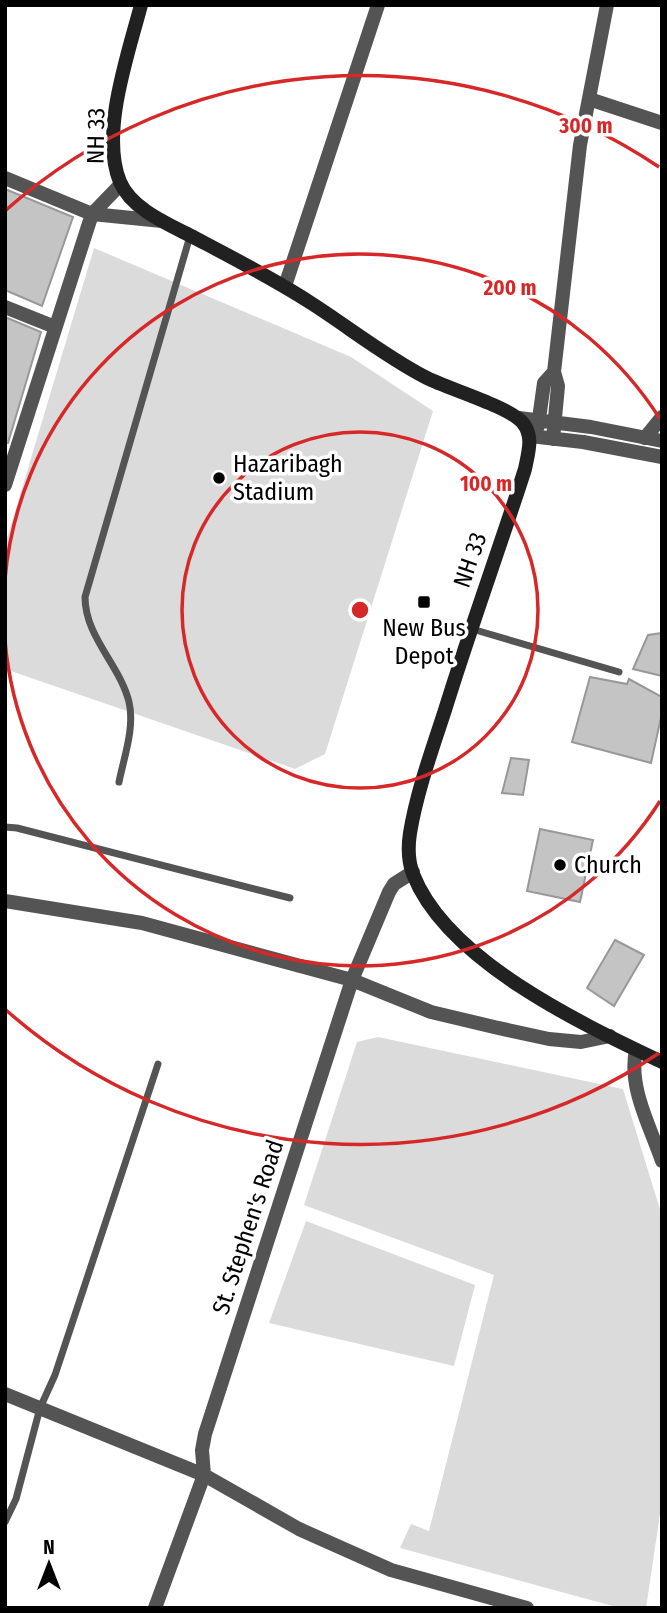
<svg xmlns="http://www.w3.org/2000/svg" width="667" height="1613" font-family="'Fira Sans Condensed',sans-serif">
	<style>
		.green { fill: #dbdbdb }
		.building { fill: #c4c4c4; stroke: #989898; stroke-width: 2 }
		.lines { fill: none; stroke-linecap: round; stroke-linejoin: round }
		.service { stroke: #545454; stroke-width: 7 }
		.minor { stroke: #545454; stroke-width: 14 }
		.secondary { stroke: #212121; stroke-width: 14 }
		.ring { fill: none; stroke: #d62828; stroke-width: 3.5 }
		.poi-dot { fill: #000; stroke: #fff; stroke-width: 2.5 }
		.labels { text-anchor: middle; stroke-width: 7; stroke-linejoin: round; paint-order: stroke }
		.street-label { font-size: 24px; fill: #000; stroke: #fff }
		.poi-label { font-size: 24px; fill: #000; stroke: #fff; text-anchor: start }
		.centre { fill: #d62828; stroke: #fff; stroke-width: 3.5 }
		.ring-label { font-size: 21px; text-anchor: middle; font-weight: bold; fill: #d62828; stroke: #fff; stroke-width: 7; stroke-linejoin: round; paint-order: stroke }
	</style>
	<rect width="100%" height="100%" fill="#fff"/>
	<path class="green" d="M 94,248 L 351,357 L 433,411 L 325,754 L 295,769 L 5,669 L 5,545 Z
		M 378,1037 L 623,1089 L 662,1216 L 662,1501 L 646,1608 L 620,1608 L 400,1548 L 411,1524 L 429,1531 L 494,1275 L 304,1205 L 357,1042 Z
		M 306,1221 L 475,1285 L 454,1366 L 269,1323 Z"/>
	<path class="building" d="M 5,189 L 73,217 L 42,306 L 5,290 Z
		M 5,317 L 41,332 L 8,443 L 5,443 Z
		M 662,633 L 662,676 L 633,669 L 648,635 Z
		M 590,677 L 627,684 L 629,679 L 662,697 L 662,713 L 651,763 L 572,742 Z
		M 511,758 L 529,760 L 523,795 L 502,793 Z
		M 540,829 L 593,840 L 580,902 L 527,891 Z
		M 615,940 L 644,955 L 614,1006 L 587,988 Z"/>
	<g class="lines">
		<path class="service" d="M 472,629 L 619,672
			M 119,782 C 124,757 135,727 129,702 C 120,665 85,637 85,597 L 190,236
			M 5,827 L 17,828 L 290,898
			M 5,1522 L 16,1499 L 40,1408 L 55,1375 L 158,1064"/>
		<path class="minor" d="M 589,99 L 662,123
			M 5,178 L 92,214 L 162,221
			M 285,286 L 378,5
			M 5,307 L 55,327
			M 519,418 L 591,427 L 662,441
			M 538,426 L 544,383 L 554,372
			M 530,436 L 583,442 L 662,457
			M 645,438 L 662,417
			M 553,439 L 558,386 L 554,372 L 580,145 L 607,5
			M 5,485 L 92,214 L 121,184
			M 5,901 L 142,923 L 352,980 L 431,1012 L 494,1027 L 549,1039 L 581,1042 L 610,1036
			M 636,1050 C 628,1087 650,1126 662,1161
			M 5,1394 L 204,1475 L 299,1529 L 391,1570 L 527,1608
			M 155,1608 L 204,1475 L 202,1450 L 205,1434 L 352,980 L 389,892 L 394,884 L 413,872"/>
		<path class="secondary" d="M 141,5 C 128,55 100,133 120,182 C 132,210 170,225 195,238 C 235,259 274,279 311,303 C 350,328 386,357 427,378 C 449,389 510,407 523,423 C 534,437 528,453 525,469 C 499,550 470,629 445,710 C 432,750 417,791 410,833 C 408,846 408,861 413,874 C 447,961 582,1024 662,1062"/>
	</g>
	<g class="ring">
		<circle cx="360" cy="610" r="178"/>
		<path d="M660 801A356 356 0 0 1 5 641M5 579A356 356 0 0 1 660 419"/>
		<path d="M659 1053A534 534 0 0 1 6 1010M6 210A534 534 0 0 1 659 167"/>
	</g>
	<g class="poi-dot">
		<circle cx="219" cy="478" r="7"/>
		<rect x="417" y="595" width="14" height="14" rx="3.5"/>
		<circle cx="560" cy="865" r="7"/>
	</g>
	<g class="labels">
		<g class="street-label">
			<text transform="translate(96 136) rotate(-89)" y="8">NH 33</text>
			<text transform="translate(470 560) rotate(-71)" y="8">NH 33</text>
			<text transform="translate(248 1227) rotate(-72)" y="8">St. Stephen's Road</text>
		</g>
		<g class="poi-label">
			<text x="233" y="472">Hazaribagh<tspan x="233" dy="28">Stadium</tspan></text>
			<text x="424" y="636" text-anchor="middle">New Bus<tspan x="424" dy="28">Depot</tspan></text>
			<text x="574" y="873">Church</text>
		</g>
	</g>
	<circle cx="360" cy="610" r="10" class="centre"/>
	<g class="ring-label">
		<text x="586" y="133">300 m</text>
		<text x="510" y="295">200 m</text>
		<text x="486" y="491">100 m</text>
	</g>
	<rect width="667" height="1613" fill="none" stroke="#000000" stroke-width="14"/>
	<g transform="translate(49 1564)" stroke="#ffffff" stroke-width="5" paint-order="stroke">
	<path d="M0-5L12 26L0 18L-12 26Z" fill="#000000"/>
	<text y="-10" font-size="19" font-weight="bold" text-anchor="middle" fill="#000000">N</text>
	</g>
</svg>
